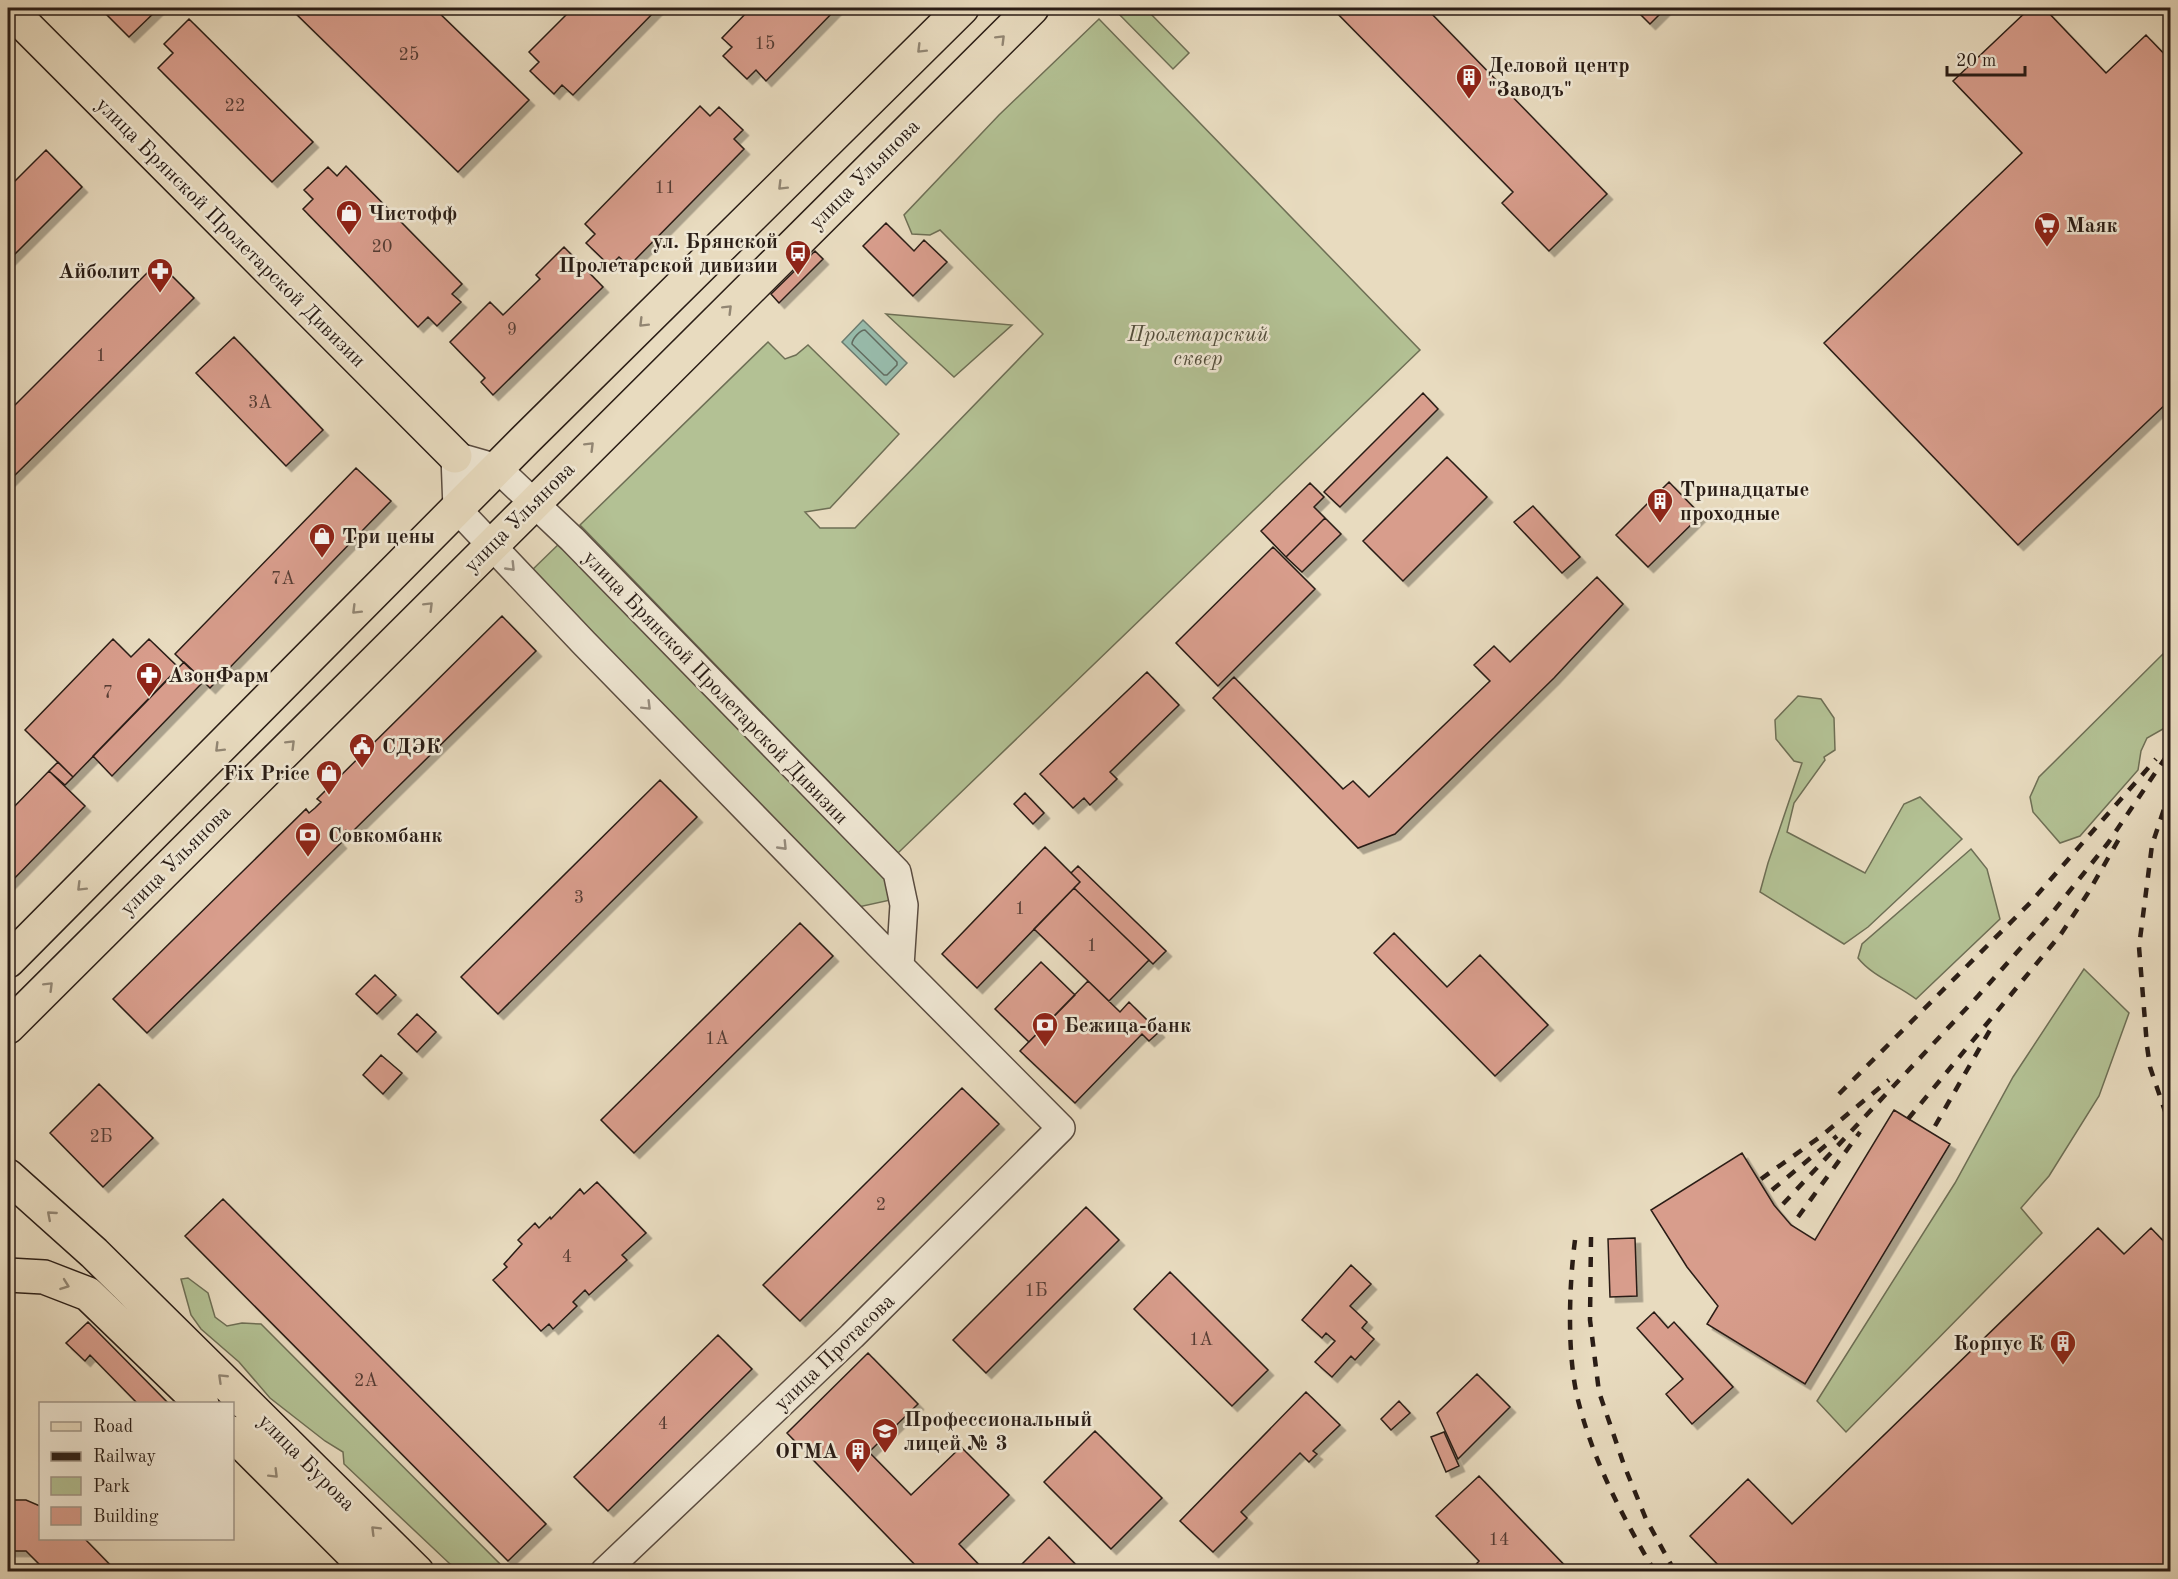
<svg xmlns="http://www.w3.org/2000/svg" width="2178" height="1579" font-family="'Old Standard TT',serif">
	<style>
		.green { fill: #b3c194; stroke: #6e6f55; stroke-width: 1.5 }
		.water { fill: #98bcac; stroke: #6c7c70; stroke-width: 1.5 }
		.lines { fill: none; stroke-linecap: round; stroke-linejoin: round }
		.shore { stroke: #616c61; stroke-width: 1.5 }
		.building { fill: #d89d8c; stroke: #2a1d16; stroke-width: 1.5; filter: url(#shadow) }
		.minor-casing { stroke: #5a4c40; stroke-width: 30 }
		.primary-casing { stroke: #2a1d16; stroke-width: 36 }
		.minor { stroke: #f0e8d5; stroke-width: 27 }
		.primary { stroke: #e8dbbf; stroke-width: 33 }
		.rail { stroke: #2a1d16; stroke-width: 4.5; stroke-dasharray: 10 10; stroke-linecap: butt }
		.oneway { stroke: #928673 }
		.oneway2 { stroke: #978d7f }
		.labels { text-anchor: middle; stroke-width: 5; stroke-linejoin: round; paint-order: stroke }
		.number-label { font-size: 18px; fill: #563d34 }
		.poi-label { font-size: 21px; font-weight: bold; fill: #2a1d16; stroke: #f0e8d5; text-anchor: start }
		.street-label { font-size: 21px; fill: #2a1d16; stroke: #f0e8d5 }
		.park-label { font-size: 21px; font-style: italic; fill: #534e3c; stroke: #f0e8d5 }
	</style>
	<defs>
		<filter id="shadow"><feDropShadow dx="5.5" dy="5.5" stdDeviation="0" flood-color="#0004"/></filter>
	</defs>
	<rect width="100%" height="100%" fill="#e8dbbf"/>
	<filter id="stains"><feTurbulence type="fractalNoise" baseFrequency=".00333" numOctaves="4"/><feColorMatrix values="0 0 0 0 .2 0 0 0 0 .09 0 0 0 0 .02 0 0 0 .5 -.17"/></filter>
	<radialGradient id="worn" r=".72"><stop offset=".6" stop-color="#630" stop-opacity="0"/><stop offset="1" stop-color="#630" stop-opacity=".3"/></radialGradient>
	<path class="green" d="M 1113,8 L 1145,8 L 1189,53 L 1173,69 Z
		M 1099,19 L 1420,350 L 898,853 L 580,525 L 768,342 L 785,359 L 796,355 L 808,345 L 899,434 L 830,508 L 805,512 L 820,528 L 855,528 L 1043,334 L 940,230 L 930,235 L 912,234 L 904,215 L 999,115 Z
		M 886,314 L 1012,325 L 954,377 Z
		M 563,540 L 890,877 L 895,899 L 854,908 L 530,572 Z
		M 2170,647 L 2170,725 L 2147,738 L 2141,751 L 2138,770 L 2080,836 L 2060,843 L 2033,812 L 2030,797 L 2039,777 Z
		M 1798,696 L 1821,699 L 1834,718 L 1835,750 L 1824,757 L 1825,760 L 1794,803 L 1787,832 L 1865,873 L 1904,804 L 1920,797 L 1962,839 L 1868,927 L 1844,944 L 1760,892 L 1768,863 L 1802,763 L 1794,761 L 1776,739 L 1775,720 Z
		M 1971,849 L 1987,869 L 2000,919 L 1916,999 C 1898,985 1872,976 1858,958 L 1862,944 Z
		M 2084,969 L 2129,1013 L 2099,1096 L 2049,1176 L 2021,1208 L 2042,1233 L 1846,1432 L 1817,1401 L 1955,1183 L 2013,1077 Z
		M 188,1278 L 208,1293 L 215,1317 L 227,1326 L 242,1323 L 261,1324 L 505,1569 L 502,1571 L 463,1571 L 450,1564 L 344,1464 L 343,1452 L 325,1441 L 270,1398 L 239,1362 L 201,1329 L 191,1315 L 181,1279 Z"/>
	<path class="water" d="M 863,320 L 907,363 L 886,385 L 842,342 Z"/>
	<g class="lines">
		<path class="shore" d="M 865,330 L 897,362 L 897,365 L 887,375 L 884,375 L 852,344 C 852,339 860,330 865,330 Z"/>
	</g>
	<path class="building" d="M 100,8 L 159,8 L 129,37 Z
		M 290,8 L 434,8 L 529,100 L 458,172 Z
		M 573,8 L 658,8 L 573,95 L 562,85 L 554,94 L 530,71 L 539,62 L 529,52 Z
		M 751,8 L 837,8 L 766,81 L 756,70 L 747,79 L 723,56 L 732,47 L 722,38 Z
		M 1332,8 L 1426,8 L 1607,194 L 1549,251 L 1502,203 L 1513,192 Z
		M 1634,8 L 1666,8 L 1650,24 Z
		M 2030,8 L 2044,8 L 2106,73 L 2146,35 L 2170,60 L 2170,400 L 2018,545 L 1824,343 L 2022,153 L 1953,81 Z
		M 189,19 L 313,142 L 272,182 L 158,68 L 173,53 L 164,44 Z
		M 700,106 L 710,116 L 719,107 L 743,130 L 734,139 L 744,149 L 629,266 L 619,257 L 610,266 L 586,243 L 595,234 L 585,224 Z
		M 46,150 L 82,187 L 8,261 L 8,188 Z
		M 346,166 L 462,284 L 452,294 L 461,302 L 437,326 L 428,317 L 418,327 L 303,209 L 313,199 L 304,190 L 328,167 L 337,176 Z
		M 886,223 L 914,251 L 924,240 L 947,262 L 913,296 L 863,246 Z
		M 564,247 L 603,287 L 493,395 L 481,382 L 485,378 L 450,342 L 490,302 L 503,315 L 540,279 L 536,275 Z
		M 815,251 L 823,259 L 779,303 L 771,294 Z
		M 158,262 L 194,298 L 8,482 L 8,412 Z
		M 234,337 L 323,430 L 286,466 L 196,373 Z
		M 1423,393 L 1438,409 L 1340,507 L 1324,492 Z
		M 1447,457 L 1487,497 L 1403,581 L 1363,541 Z
		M 356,468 L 391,501 L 210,688 L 175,654 Z
		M 1669,482 L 1701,515 L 1648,567 L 1616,535 Z
		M 1310,483 L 1324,497 L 1314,507 L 1325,518 L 1286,557 L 1261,531 Z
		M 1533,506 L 1580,557 L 1562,573 L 1514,522 Z
		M 1325,518 L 1341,534 L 1302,572 L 1286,557 Z
		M 1273,547 L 1315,589 L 1218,686 L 1176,643 Z
		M 1597,577 L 1623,604 L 1554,678 L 1395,834 L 1358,848 L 1213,698 L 1234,677 L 1343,789 L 1353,781 L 1369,797 L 1490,681 L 1474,665 L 1494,646 L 1510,662 Z
		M 502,616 L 536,651 L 350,834 L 346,830 L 337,839 L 341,843 L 147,1033 L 113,999 L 306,809 L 309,813 L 315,808 L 321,802 L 317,799 Z
		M 113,639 L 131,657 L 149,639 L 179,668 L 73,777 L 25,730 Z
		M 184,662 L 204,681 L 112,776 L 93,756 Z
		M 1147,672 L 1179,705 L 1110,772 L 1117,779 L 1090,805 L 1084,798 L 1073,808 L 1040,774 Z
		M 58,762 L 73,777 L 65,785 L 49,771 Z
		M 49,771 L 85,806 L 8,885 L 8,813 Z
		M 660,780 L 697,817 L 498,1014 L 461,977 Z
		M 1025,793 L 1044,813 L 1033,824 L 1014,804 Z
		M 1045,847 L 1080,882 L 977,988 L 942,954 Z
		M 1078,866 L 1166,951 L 1153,964 L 1074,888 L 1080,882 L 1071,873 Z
		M 1074,888 L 1149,960 L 1109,1001 L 1034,929 Z
		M 800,923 L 833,956 L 634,1153 L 601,1120 Z
		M 1394,933 L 1447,987 L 1480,955 L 1548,1025 L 1495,1076 L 1374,953 Z
		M 1041,962 L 1075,995 L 1029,1042 L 995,1009 Z
		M 375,975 L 396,995 L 377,1014 L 356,994 Z
		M 1088,981 L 1120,1012 L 1129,1002 L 1159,1032 L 1149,1041 L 1142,1034 L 1075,1103 L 1020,1051 Z
		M 417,1014 L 436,1032 L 417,1052 L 398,1034 Z
		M 381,1055 L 402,1073 L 383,1094 L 363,1075 Z
		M 99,1084 L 153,1138 L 103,1187 L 50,1133 Z
		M 962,1088 L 999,1124 L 800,1321 L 763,1285 Z
		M 1894,1110 L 1950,1144 L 1805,1384 L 1707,1324 L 1718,1306 L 1687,1267 L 1651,1210 L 1742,1153 L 1774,1205 L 1791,1225 L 1815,1240 Z
		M 597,1182 L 646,1233 L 622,1255 L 627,1260 L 589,1295 L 585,1290 L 573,1302 L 577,1306 L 553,1329 L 549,1324 L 541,1331 L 493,1280 L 507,1267 L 504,1264 L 522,1244 L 518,1240 L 535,1223 L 539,1228 L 550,1217 L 551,1219 L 580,1189 L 584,1194 Z
		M 223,1199 L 546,1524 L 508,1561 L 185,1236 Z
		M 1086,1207 L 1119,1240 L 986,1373 L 953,1340 Z
		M 2098,1228 L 2124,1254 L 2151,1228 L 2170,1248 L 2170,1572 L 1725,1572 L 1690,1536 L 1748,1479 L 1792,1524 Z
		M 1635,1238 L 1637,1296 L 1610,1297 L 1608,1239 Z
		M 1351,1265 L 1371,1284 L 1350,1306 L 1367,1322 L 1362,1328 L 1374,1339 L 1355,1360 L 1351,1356 L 1332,1377 L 1315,1362 L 1335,1341 L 1326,1333 L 1322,1338 L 1302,1320 Z
		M 1170,1272 L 1268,1370 L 1232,1406 L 1134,1309 Z
		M 1654,1312 L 1668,1328 L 1674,1322 L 1733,1387 L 1692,1424 L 1666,1394 L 1683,1379 L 1637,1328 Z
		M 88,1322 L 169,1404 L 138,1404 L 90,1355 L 85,1361 L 66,1343 Z
		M 718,1335 L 752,1369 L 608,1511 L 574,1477 Z
		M 868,1353 L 918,1404 L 869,1452 L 911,1495 L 961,1447 L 1009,1495 L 959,1544 L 986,1572 L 922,1572 L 787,1433 Z
		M 1477,1374 L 1510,1407 L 1458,1459 L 1437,1413 Z
		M 1306,1392 L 1340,1425 L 1313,1451 L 1317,1454 L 1309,1462 L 1300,1453 L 1241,1512 L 1247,1518 L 1213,1552 L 1180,1521 Z
		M 1399,1401 L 1410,1413 L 1391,1430 L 1381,1419 Z
		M 1095,1431 L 1162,1498 L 1111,1549 L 1044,1482 Z
		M 1444,1432 L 1459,1466 L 1446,1472 L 1431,1437 Z
		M 1479,1476 L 1571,1572 L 1469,1572 L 1479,1561 L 1436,1516 Z
		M 8,1500 L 26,1500 L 40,1506 L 40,1538 L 84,1538 L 117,1572 L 47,1572 L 26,1551 L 8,1551 Z
		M 1049,1537 L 1083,1572 L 1014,1572 Z"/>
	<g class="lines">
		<g class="minor-casing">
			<path id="minor" d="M 604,1572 L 852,1336 L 1061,1128 C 1001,1067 940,1006 879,945 L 584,643 L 457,509 L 455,456 L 497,468 L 572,539 L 897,872 L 904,905 L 900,966"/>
		</g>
		<g class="primary-casing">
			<path id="primary" d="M 8,8 L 455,456
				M 8,961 L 525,440 L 962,8
				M 8,1027 L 1032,8
				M 8,1176 L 94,1253 L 417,1572
				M 8,1275 L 44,1277 L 88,1294 L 202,1404
				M 232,1433 L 371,1572"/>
		</g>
		<use href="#minor" class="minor"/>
		<use href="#primary" class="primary"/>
		<path class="rail" d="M 2170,791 L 2152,845 L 2139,947 L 2147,1046 L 2150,1067 L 2170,1126
			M 1839,1094 L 2030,903 L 2156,759
			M 1908,1119 L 2061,934 L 2088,893 L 2119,839
			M 1935,1126 L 1990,1030
			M 1761,1179 L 1820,1137 L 1889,1080
			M 1772,1190 L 1837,1136
			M 1783,1204 L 1978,996 L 2052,913 L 2108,843 L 2170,751
			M 1798,1217 L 1860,1132
			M 1591,1237 L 1590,1320 L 1599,1392 L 1624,1465 L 1646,1519 L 1675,1572
			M 1575,1240 C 1569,1286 1567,1351 1577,1396 C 1592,1459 1622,1516 1655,1572"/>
	</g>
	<defs><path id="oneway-chevron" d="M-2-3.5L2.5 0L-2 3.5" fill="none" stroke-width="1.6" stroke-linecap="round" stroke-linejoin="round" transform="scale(1.5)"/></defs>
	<g class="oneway">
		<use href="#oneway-chevron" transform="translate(1001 39) rotate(-45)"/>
		<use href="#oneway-chevron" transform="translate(921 49) rotate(135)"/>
		<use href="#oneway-chevron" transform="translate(782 186) rotate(135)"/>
		<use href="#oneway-chevron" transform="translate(728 309) rotate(-45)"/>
		<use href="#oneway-chevron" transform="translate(643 323) rotate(135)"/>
		<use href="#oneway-chevron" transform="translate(590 446) rotate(-45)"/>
		<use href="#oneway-chevron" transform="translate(429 606) rotate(-45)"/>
		<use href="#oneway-chevron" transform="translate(356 610) rotate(135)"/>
		<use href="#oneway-chevron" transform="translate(291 744) rotate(-45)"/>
		<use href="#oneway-chevron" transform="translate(219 748) rotate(135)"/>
		<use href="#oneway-chevron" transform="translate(81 887) rotate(135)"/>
		<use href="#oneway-chevron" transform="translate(49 986) rotate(-45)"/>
		<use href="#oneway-chevron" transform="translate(51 1215) rotate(-139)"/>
		<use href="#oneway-chevron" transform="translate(65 1285) rotate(20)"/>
		<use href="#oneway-chevron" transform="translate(222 1378) rotate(-136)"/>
		<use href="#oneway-chevron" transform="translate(274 1474) rotate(45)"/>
		<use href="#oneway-chevron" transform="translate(375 1530) rotate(-135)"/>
	</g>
	<g class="oneway2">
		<use href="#oneway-chevron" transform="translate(511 567) rotate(46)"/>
		<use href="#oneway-chevron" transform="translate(647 706) rotate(45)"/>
		<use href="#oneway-chevron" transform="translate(783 846) rotate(46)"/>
	</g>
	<defs>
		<g id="building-pin" transform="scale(1.35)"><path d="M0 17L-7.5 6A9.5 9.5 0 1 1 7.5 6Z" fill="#8f2418" stroke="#f0e8d5"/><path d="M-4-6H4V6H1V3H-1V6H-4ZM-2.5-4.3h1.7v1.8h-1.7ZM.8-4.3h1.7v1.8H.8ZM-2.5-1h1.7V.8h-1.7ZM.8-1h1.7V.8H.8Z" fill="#fff"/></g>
		<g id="shop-pin" transform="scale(1.35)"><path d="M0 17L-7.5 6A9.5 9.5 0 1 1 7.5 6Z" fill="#8f2418" stroke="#f0e8d5"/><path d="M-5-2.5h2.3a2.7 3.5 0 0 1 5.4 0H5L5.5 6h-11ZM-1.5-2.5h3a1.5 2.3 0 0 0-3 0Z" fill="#fff"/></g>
		<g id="supermarket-pin" transform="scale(1.35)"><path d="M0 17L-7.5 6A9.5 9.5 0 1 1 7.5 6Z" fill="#8f2418" stroke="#f0e8d5"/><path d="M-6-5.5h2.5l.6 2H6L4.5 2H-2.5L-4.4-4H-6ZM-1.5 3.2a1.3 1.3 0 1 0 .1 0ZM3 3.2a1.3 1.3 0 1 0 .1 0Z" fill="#fff"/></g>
		<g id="bus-pin" transform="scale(1.35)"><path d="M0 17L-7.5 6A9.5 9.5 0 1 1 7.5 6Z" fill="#8f2418" stroke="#f0e8d5"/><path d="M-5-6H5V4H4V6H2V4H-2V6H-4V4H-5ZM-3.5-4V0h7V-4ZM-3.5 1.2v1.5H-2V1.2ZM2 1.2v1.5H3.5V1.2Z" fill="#fff"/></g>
		<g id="pharmacy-pin" transform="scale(1.35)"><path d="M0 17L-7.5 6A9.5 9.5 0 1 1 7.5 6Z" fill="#8f2418" stroke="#f0e8d5"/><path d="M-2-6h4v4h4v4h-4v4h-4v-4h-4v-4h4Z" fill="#fff"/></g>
		<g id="civic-pin" transform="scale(1.35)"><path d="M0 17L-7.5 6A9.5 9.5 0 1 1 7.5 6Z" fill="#8f2418" stroke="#f0e8d5"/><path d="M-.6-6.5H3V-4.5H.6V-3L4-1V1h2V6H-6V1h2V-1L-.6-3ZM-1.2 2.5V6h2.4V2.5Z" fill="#fff"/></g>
		<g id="bank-pin" transform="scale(1.35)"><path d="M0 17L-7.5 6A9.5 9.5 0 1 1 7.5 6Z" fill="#8f2418" stroke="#f0e8d5"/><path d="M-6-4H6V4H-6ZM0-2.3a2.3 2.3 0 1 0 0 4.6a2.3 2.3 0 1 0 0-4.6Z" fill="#fff"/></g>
		<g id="university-pin" transform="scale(1.35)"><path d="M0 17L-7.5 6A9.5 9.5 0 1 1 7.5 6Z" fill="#8f2418" stroke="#f0e8d5"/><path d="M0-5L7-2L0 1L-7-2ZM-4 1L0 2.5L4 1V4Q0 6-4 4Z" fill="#fff"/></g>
	</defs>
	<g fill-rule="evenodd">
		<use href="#building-pin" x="1469" y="77"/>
		<use href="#shop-pin" x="349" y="213"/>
		<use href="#supermarket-pin" x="2047" y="225"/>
		<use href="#bus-pin" x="798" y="253"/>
		<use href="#pharmacy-pin" x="160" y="271"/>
		<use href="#building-pin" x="1660" y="501"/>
		<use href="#shop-pin" x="322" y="536"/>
		<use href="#pharmacy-pin" x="149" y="675"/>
		<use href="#civic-pin" x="362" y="746"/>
		<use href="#shop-pin" x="329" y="773"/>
		<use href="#bank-pin" x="308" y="835"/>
		<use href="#bank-pin" x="1045" y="1025"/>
		<use href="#building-pin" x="2063" y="1343"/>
		<use href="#university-pin" x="885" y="1431"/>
		<use href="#building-pin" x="858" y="1451"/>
	</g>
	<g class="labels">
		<g class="number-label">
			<text x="765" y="49">15</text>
			<text x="409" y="60">25</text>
			<text x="235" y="111">22</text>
			<text x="665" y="193">11</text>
			<text x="382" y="252">20</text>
			<text x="512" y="335">9</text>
			<text x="101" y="361">1</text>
			<text x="260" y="408">3А</text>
			<text x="283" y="584">7А</text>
			<text x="108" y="698">7</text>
			<text x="579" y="903">3</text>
			<text x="1020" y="914">1</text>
			<text x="1092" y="951">1</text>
			<text x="717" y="1044">1А</text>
			<text x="101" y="1142">2Б</text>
			<text x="881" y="1210">2</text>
			<text x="567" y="1262">4</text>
			<text x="1036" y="1296">1Б</text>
			<text x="1201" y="1345">1А</text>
			<text x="366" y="1386">2А</text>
			<text x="663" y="1429">4</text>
			<text x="1499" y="1545">14</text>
		</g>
		<g class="poi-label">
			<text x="1488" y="72">Деловой центр<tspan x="1488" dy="24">"Заводъ"</tspan></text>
			<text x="368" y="220">Чистофф</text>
			<text x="2066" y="232">Маяк</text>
			<text x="778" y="248" text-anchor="end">ул. Брянской<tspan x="778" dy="24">Пролетарской дивизии</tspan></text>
			<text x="140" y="278" text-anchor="end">Айболит</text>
			<text x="1680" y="496">Тринадцатые<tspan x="1680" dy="24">проходные</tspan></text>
			<text x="342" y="543">Три цены</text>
			<text x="168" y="682">АзонФарм</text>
			<text x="382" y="753">СДЭК</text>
			<text x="310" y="780" text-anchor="end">Fix Price</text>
			<text x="328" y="842">Совкомбанк</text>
			<text x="1064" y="1032">Бежица-банк</text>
			<text x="2044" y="1350" text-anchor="end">Корпус К</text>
			<text x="904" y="1426">Профессиональный<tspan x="904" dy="24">лицей № 3</tspan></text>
			<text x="838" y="1458" text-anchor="end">ОГМА</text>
		</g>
		<g class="street-label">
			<text transform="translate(864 174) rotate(-45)" y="7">улица Ульянова</text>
			<text transform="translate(231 232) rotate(45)" y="7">улица Брянской Пролетарской Дивизии</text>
			<text transform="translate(519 517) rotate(-45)" y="7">улица Ульянова</text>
			<text transform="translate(716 687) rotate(46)" y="7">улица Брянской Пролетарской Дивизии</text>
			<text transform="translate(175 860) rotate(-45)" y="7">улица Ульянова</text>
			<text transform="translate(834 1352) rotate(-44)" y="7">улица Протасова</text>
			<text transform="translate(307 1462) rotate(45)" y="7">улица Бурова</text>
		</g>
		<g class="park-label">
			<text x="1198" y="341">Пролетарский<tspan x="1198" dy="24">сквер</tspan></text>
		</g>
	</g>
	<rect width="2178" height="1579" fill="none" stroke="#e8dbbf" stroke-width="30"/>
	<rect x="9" y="9" width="2160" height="1561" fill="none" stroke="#2a1d16" stroke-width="3"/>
	<rect x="15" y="15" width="2148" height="1549" fill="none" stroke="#2a1d16" stroke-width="1.5"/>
	<rect x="39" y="1402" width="195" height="138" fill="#f0e8d5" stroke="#a19789" stroke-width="1.5"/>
	<rect x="51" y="1422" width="30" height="9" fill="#e8dbbf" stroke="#a19789" stroke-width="1.5"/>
	<text x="93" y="1432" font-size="18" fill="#2a1d16">Road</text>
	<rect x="51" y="1452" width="30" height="9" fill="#2a1d16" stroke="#a19789" stroke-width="1.5"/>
	<text x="93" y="1462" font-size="18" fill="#2a1d16">Railway</text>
	<rect x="51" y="1477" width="30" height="18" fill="#b3c194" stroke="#a19789" stroke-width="1.5"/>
	<text x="93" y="1492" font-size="18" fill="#2a1d16">Park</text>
	<rect x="51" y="1507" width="30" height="18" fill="#d89d8c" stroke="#a19789" stroke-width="1.5"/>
	<text x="93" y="1522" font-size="18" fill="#2a1d16">Building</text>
	<path d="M1947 66v9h78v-9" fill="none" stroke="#2a1d16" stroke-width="3"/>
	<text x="1956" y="66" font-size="18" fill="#2a1d16" stroke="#f0e8d5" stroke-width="4.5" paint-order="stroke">20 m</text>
	<rect width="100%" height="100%" filter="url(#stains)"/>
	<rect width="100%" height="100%" fill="url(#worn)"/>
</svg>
